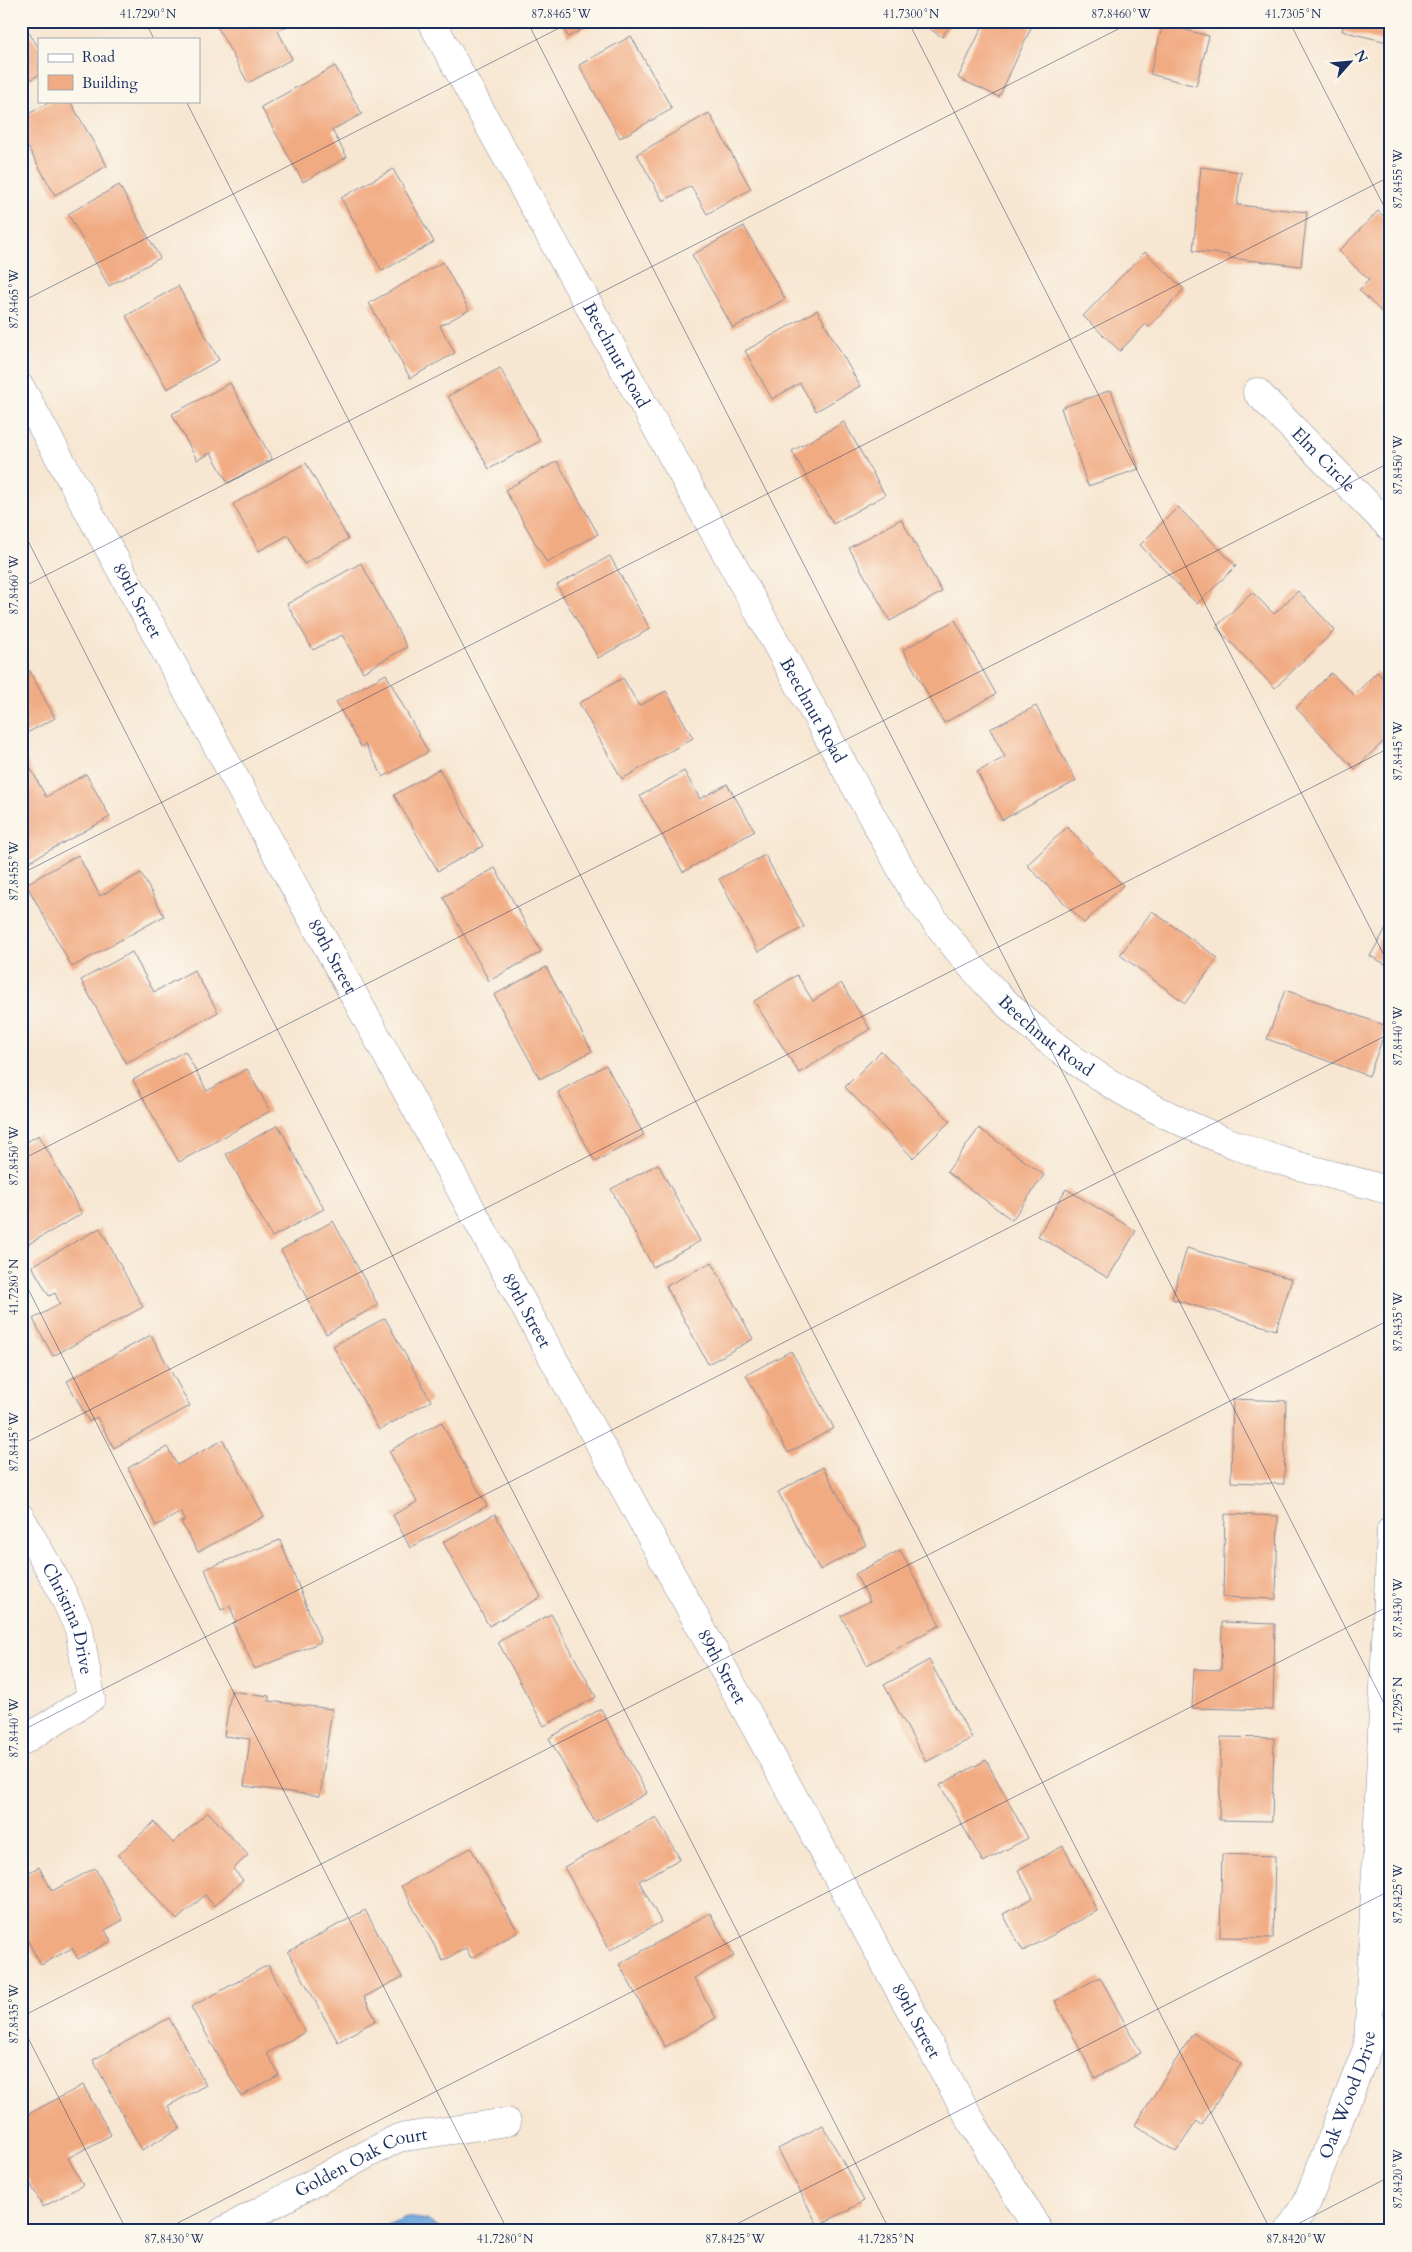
<svg xmlns="http://www.w3.org/2000/svg" width="1412" height="2252" font-family="Cardo,serif">
	<style>
		.water { fill: #71a8df; stroke: #466c9e }
		.building { fill: #f1ab83 }
		.lines { fill: none; stroke-linecap: round; stroke-linejoin: round }
		.minor-casing { stroke: #898a98; stroke-width: 29 }
		.minor { stroke: #fff; stroke-width: 28 }
		.ticks { fill: none; stroke: #1b2f5e; stroke-width: 1; stroke-opacity: 0.45 }
		.labels { text-anchor: middle; stroke-width: 4; stroke-linejoin: round; paint-order: stroke }
		.street-label { font-size: 18px; fill: #1b2f5e; stroke: #fbf7ec }
		.neatline { fill: none; stroke: #1b2f5e; stroke-width: 2 }
		.ticks-label { font-size: 12px; text-anchor: middle; fill: #1b2f5e }
	</style>
	<rect width="100%" height="100%" fill="#fbf7ec"/>
	<filter id="ink" filterUnits="userSpaceOnUse"><feTurbulence type="fractalNoise" baseFrequency=".02" numOctaves="2"/><feDisplacementMap in="SourceGraphic" scale="10" xChannelSelector="R" yChannelSelector="G"/><feConvolveMatrix kernelMatrix="1 2 1 2 8 2 1 2 1" color-interpolation-filters="sRGB"/></filter>
	<filter id="wash" filterUnits="userSpaceOnUse"><feTurbulence type="fractalNoise" baseFrequency=".0096" numOctaves="4" result="noise"/><feDisplacementMap in="SourceGraphic" scale="20" xChannelSelector="R" yChannelSelector="G"/><feGaussianBlur stdDeviation="1.12" result="paint"/><feColorMatrix in="noise" values="0 0 0 0 0 0 0 0 0 0 0 0 0 0 0 0 0 1.4 0 .05"/><feComposite in="paint" operator="in"/></filter>
	<g filter="url(#wash)">
		<rect width="100%" height="100%" fill="#f7e6d1"/>
		<path class="water" d="M 406,2217 L 427,2220 L 443,2231 L 372,2231 Z"/>
		<g id="blocks">
			<path class="building" d="M 21,21 L 39,48 L 39,75 L 21,84 Z
				M 214,21 L 296,21 L 278,31 L 292,59 L 248,83 Z
				M 560,21 L 596,21 L 568,37 Z
				M 918,21 L 953,21 L 942,37 Z
				M 985,21 L 1017,21 L 1031,28 L 999,97 L 958,78 Z
				M 1344,21 L 1391,21 L 1391,43 L 1342,31 Z
				M 1163,24 L 1209,36 L 1196,86 L 1150,74 Z
				M 631,36 L 672,109 L 620,138 L 579,65 Z
				M 335,66 L 362,114 L 332,130 L 347,157 L 303,182 L 261,107 Z
				M 52,101 L 70,101 L 107,166 L 55,195 L 21,135 L 21,118 Z
				M 709,113 L 751,189 L 707,214 L 691,186 L 663,201 L 637,154 Z
				M 1201,167 L 1241,172 L 1237,205 L 1307,212 L 1301,266 L 1229,258 L 1230,255 L 1193,251 Z
				M 393,169 L 434,242 L 382,271 L 341,198 Z
				M 119,185 L 160,258 L 109,286 L 68,214 Z
				M 1378,211 L 1391,223 L 1391,321 L 1359,290 L 1369,280 L 1339,251 Z
				M 744,226 L 785,299 L 733,328 L 692,255 Z
				M 1145,252 L 1184,289 L 1149,327 L 1146,324 L 1120,351 L 1083,316 Z
				M 443,262 L 469,310 L 440,326 L 455,353 L 410,378 L 369,303 Z
				M 178,286 L 219,360 L 167,389 L 126,316 Z
				M 817,310 L 860,386 L 816,411 L 800,383 L 772,399 L 745,351 Z
				M 500,368 L 540,441 L 489,469 L 448,396 Z
				M 230,383 L 272,459 L 228,483 L 211,453 L 197,460 L 172,414 Z
				M 1111,390 L 1139,469 L 1088,486 L 1061,408 Z
				M 844,422 L 885,495 L 833,524 L 792,451 Z
				M 557,461 L 598,534 L 547,563 L 505,490 Z
				M 306,463 L 348,539 L 304,564 L 288,535 L 259,551 L 233,504 Z
				M 1178,507 L 1236,566 L 1197,604 L 1140,545 Z
				M 901,519 L 942,592 L 890,621 L 849,548 Z
				M 610,556 L 650,629 L 598,658 L 557,585 Z
				M 361,563 L 407,647 L 363,672 L 342,635 L 313,650 L 287,604 Z
				M 1298,591 L 1335,630 L 1275,688 L 1216,627 L 1252,592 L 1274,614 Z
				M 955,620 L 996,694 L 944,723 L 903,650 Z
				M 29,670 L 55,718 L 21,736 L 21,674 Z
				M 1377,672 L 1391,686 L 1391,734 L 1355,769 L 1296,708 L 1331,673 L 1354,695 Z
				M 386,674 L 428,752 L 383,777 L 365,744 L 361,747 L 336,702 Z
				M 623,678 L 639,706 L 666,691 L 693,738 L 622,779 L 579,703 Z
				M 1036,706 L 1076,781 L 1002,820 L 977,772 L 1005,757 L 990,729 Z
				M 24,756 L 46,797 L 86,774 L 110,817 L 21,866 L 21,758 Z
				M 439,769 L 483,846 L 438,871 L 394,795 Z
				M 684,771 L 700,799 L 727,784 L 755,831 L 683,872 L 640,796 Z
				M 1067,827 L 1123,885 L 1084,923 L 1027,865 Z
				M 78,855 L 100,896 L 141,873 L 164,916 L 72,967 L 26,884 Z
				M 765,855 L 804,927 L 758,952 L 719,879 Z
				M 495,868 L 541,952 L 489,981 L 443,897 Z
				M 1152,911 L 1218,958 L 1185,1003 L 1120,955 Z
				M 1391,920 L 1391,967 L 1370,956 Z
				M 132,952 L 154,992 L 194,970 L 218,1012 L 126,1063 L 81,980 Z
				M 546,967 L 592,1051 L 540,1079 L 494,995 Z
				M 797,975 L 813,1001 L 841,983 L 870,1029 L 799,1073 L 754,1001 Z
				M 1285,990 L 1387,1026 L 1369,1076 L 1267,1039 Z
				M 185,1051 L 207,1091 L 247,1069 L 270,1111 L 179,1162 L 133,1080 Z
				M 881,1051 L 950,1121 L 913,1158 L 845,1087 Z
				M 606,1065 L 644,1135 L 595,1162 L 558,1092 Z
				M 278,1125 L 324,1209 L 272,1237 L 226,1154 Z
				M 979,1128 L 1044,1175 L 1012,1220 L 947,1172 Z
				M 39,1135 L 82,1214 L 21,1248 L 21,1145 Z
				M 658,1164 L 700,1241 L 653,1267 L 611,1189 Z
				M 1066,1189 L 1136,1231 L 1108,1278 L 1038,1236 Z
				M 333,1221 L 378,1305 L 326,1334 L 281,1250 Z
				M 100,1228 L 143,1307 L 53,1356 L 33,1319 L 60,1304 L 55,1293 L 49,1296 L 32,1266 Z
				M 1187,1248 L 1292,1279 L 1276,1330 L 1172,1299 Z
				M 712,1262 L 753,1339 L 708,1364 L 666,1286 Z
				M 385,1318 L 431,1401 L 379,1430 L 333,1346 Z
				M 151,1335 L 190,1406 L 114,1448 L 97,1417 L 89,1422 L 67,1381 Z
				M 791,1351 L 834,1428 L 788,1453 L 746,1375 Z
				M 1233,1399 L 1286,1401 L 1284,1484 L 1231,1482 Z
				M 441,1422 L 487,1506 L 410,1548 L 393,1515 L 417,1502 L 389,1451 Z
				M 223,1440 L 264,1516 L 198,1552 L 181,1522 L 185,1520 L 181,1512 L 156,1526 L 128,1468 L 167,1447 L 177,1465 Z
				M 823,1467 L 866,1545 L 820,1570 L 778,1492 Z
				M 495,1514 L 541,1597 L 489,1626 L 443,1542 Z
				M 1225,1514 L 1278,1516 L 1276,1599 L 1223,1597 Z
				M 280,1540 L 321,1642 L 255,1669 L 233,1623 L 236,1622 L 230,1606 L 221,1610 L 205,1569 Z
				M 900,1550 L 940,1625 L 867,1665 L 841,1616 L 870,1601 L 855,1574 Z
				M 551,1614 L 596,1697 L 544,1726 L 498,1642 Z
				M 1222,1622 L 1275,1624 L 1273,1710 L 1192,1708 L 1194,1669 L 1221,1670 Z
				M 929,1660 L 972,1738 L 926,1762 L 884,1685 Z
				M 231,1691 L 269,1696 L 269,1701 L 332,1709 L 320,1796 L 244,1786 L 250,1739 L 224,1736 Z
				M 601,1709 L 647,1793 L 595,1822 L 549,1738 Z
				M 1221,1737 L 1274,1738 L 1272,1821 L 1219,1820 Z
				M 986,1760 L 1028,1838 L 983,1862 L 940,1785 Z
				M 208,1812 L 248,1855 L 233,1869 L 243,1880 L 214,1906 L 205,1895 L 177,1920 L 118,1855 L 154,1822 L 173,1843 Z
				M 656,1817 L 680,1859 L 639,1881 L 661,1922 L 610,1950 L 564,1867 Z
				M 1063,1846 L 1097,1911 L 1023,1951 L 1003,1914 L 1033,1898 L 1018,1870 Z
				M 471,1848 L 518,1932 L 471,1958 L 466,1948 L 443,1961 L 401,1886 Z
				M 1222,1854 L 1275,1856 L 1273,1938 L 1220,1937 Z
				M 39,1867 L 52,1891 L 95,1868 L 123,1920 L 105,1930 L 111,1941 L 78,1959 L 72,1948 L 41,1965 L 21,1929 L 21,1876 Z
				M 365,1910 L 402,1977 L 364,1997 L 376,2020 L 338,2042 L 288,1952 Z
				M 710,1913 L 734,1956 L 694,1978 L 716,2018 L 665,2047 L 619,1964 Z
				M 268,1965 L 305,2032 L 267,2053 L 279,2075 L 241,2096 L 191,2007 Z
				M 1100,1977 L 1141,2053 L 1095,2078 L 1055,2001 Z
				M 169,2018 L 206,2085 L 168,2106 L 180,2128 L 142,2150 L 93,2060 Z
				M 1193,2033 L 1241,2064 L 1202,2125 L 1197,2121 L 1176,2152 L 1135,2125 Z
				M 83,2085 L 111,2135 L 68,2158 L 83,2185 L 43,2207 L 21,2167 L 21,2118 Z
				M 823,2125 L 864,2201 L 818,2226 L 778,2149 Z"/>
		</g>
	</g>
	<g filter="url(#ink)">
		<use href="#blocks" fill-opacity="0" stroke="#898a98" stroke-width="1"/>
		<g class="lines">
			<g class="minor-casing">
				<g id="minor">
					<path id="s1" d="M 431,21 L 915,894 C 943,932 971,969 1005,1002 C 1073,1069 1160,1117 1249,1150 C 1294,1167 1344,1177 1391,1191"/>
					<path id="s2" d="M 21,388 L 974,2126 L 1039,2231"/>
					<path id="s3" d="M 1257,392 L 1391,528"/>
					<path id="s4" d="M 21,1518 L 59,1586 L 79,1629 L 91,1698 L 21,1742"/>
					<path id="s5" d="M 223,2231 L 398,2138 L 507,2122"/>
					<path id="s6" d="M 1289,2231 L 1307,2202 L 1368,2046 L 1391,1530"/>
				</g>
			</g>
			<use href="#minor" class="minor"/>
		</g>
	</g>
	<path class="ticks" d="M 145,21 L 154,39M 527,21 L 1391,1717M 908,21 L 1391,969M 1289,21 L 1391,220M 186,101 L 1271,2231M 21,302 L 573,21M 21,527 L 890,2231M 21,588 L 1134,21M 21,874 L 1391,176M 21,1160 L 1391,462M 21,1275 L 508,2231M 21,1445 L 1391,747M 21,1731 L 1391,1033M 21,2017 L 1391,1319M 21,2024 L 127,2231M 162,2231 L 1391,1605M 723,2231 L 1391,1890M 1284,2231 L 1391,2176"/>
	<g class="labels">
		<g class="street-label">
			<text dy="6" stroke="none"><textPath href="#s1" startOffset="382">Beechnut Road</textPath></text>
			<text dy="6" stroke="none"><textPath href="#s3" startOffset="95">Elm Circle</textPath></text>
			<text dy="6" stroke="none"><textPath href="#s2" startOffset="242">89th Street</textPath></text>
			<text dy="6" stroke="none"><textPath href="#s1" startOffset="788">Beechnut Road</textPath></text>
			<text dy="6" stroke="none"><textPath href="#s2" startOffset="648">89th Street</textPath></text>
			<text dy="6" stroke="none"><textPath href="#s1" startOffset="1192">Beechnut Road</textPath></text>
			<text dy="6" stroke="none"><textPath href="#s2" startOffset="1052">89th Street</textPath></text>
			<text dy="6" stroke="none"><textPath href="#s4" startOffset="112">Christina Drive</textPath></text>
			<text dy="6" stroke="none"><textPath href="#s2" startOffset="1458">89th Street</textPath></text>
			<text dy="6" stroke="none"><textPath href="#s2" startOffset="1862">89th Street</textPath></text>
			<text dy="6" stroke="none"><textPath href="#s6" startOffset="149">Oak Wood Drive</textPath></text>
			<text dy="6" stroke="none"><textPath href="#s5" startOffset="155">Golden Oak Court</textPath></text>
		</g>
	</g>
	<rect width="1412" height="2252" fill="none" stroke="#fbf7ec" stroke-width="55"/>
	<rect x="38" y="38" width="162" height="65" fill="#fbf7ec" stroke="#a1a7b3"/>
	<rect x="48" y="54" width="25" height="8" fill="#ffffff" stroke="#a1a7b3"/>
	<text x="82" y="62" font-size="15" fill="#1b2f5e">Road</text>
	<rect x="48" y="75" width="25" height="15" fill="#f1ab83" stroke="#a1a7b3"/>
	<text x="82" y="88" font-size="15" fill="#1b2f5e">Building</text>
	<g transform="translate(1350 62) rotate(63)" stroke="#fbf7ec" stroke-width="4" paint-order="stroke">
	<path d="M0-4L9 19L0 12L-9 19Z" fill="#1b2f5e"/>
	<text y="-8" font-size="14" font-weight="bold" text-anchor="middle" fill="#1b2f5e">N</text>
	</g>
	<rect x="28" y="28" width="1356" height="2196" class="neatline"/>
	<g class="ticks-label">
		<text x="148" y="18">41.7290°N</text>
		<text x="561" y="18">87.8465°W</text>
		<text x="911" y="18">41.7300°N</text>
		<text x="1121" y="18">87.8460°W</text>
		<text x="1293" y="18">41.7305°N</text>
		<text transform="translate(1398 179) rotate(-90)" y="4">87.8455°W</text>
		<text transform="translate(14 299) rotate(-90)" y="4">87.8465°W</text>
		<text transform="translate(1398 465) rotate(-90)" y="4">87.8450°W</text>
		<text transform="translate(14 585) rotate(-90)" y="4">87.8460°W</text>
		<text transform="translate(1398 751) rotate(-90)" y="4">87.8445°W</text>
		<text transform="translate(14 871) rotate(-90)" y="4">87.8455°W</text>
		<text transform="translate(1398 1036) rotate(-90)" y="4">87.8440°W</text>
		<text transform="translate(14 1156) rotate(-90)" y="4">87.8450°W</text>
		<text transform="translate(14 1287) rotate(-90)" y="4">41.7280°N</text>
		<text transform="translate(1398 1322) rotate(-90)" y="4">87.8435°W</text>
		<text transform="translate(14 1442) rotate(-90)" y="4">87.8445°W</text>
		<text transform="translate(1398 1608) rotate(-90)" y="4">87.8430°W</text>
		<text transform="translate(1398 1705) rotate(-90)" y="4">41.7295°N</text>
		<text transform="translate(14 1728) rotate(-90)" y="4">87.8440°W</text>
		<text transform="translate(1398 1894) rotate(-90)" y="4">87.8425°W</text>
		<text transform="translate(14 2014) rotate(-90)" y="4">87.8435°W</text>
		<text transform="translate(1398 2179) rotate(-90)" y="4">87.8420°W</text>
		<text x="174" y="2243">87.8430°W</text>
		<text x="505" y="2243">41.7280°N</text>
		<text x="735" y="2243">87.8425°W</text>
		<text x="886" y="2243">41.7285°N</text>
		<text x="1296" y="2243">87.8420°W</text>
	</g>
</svg>
